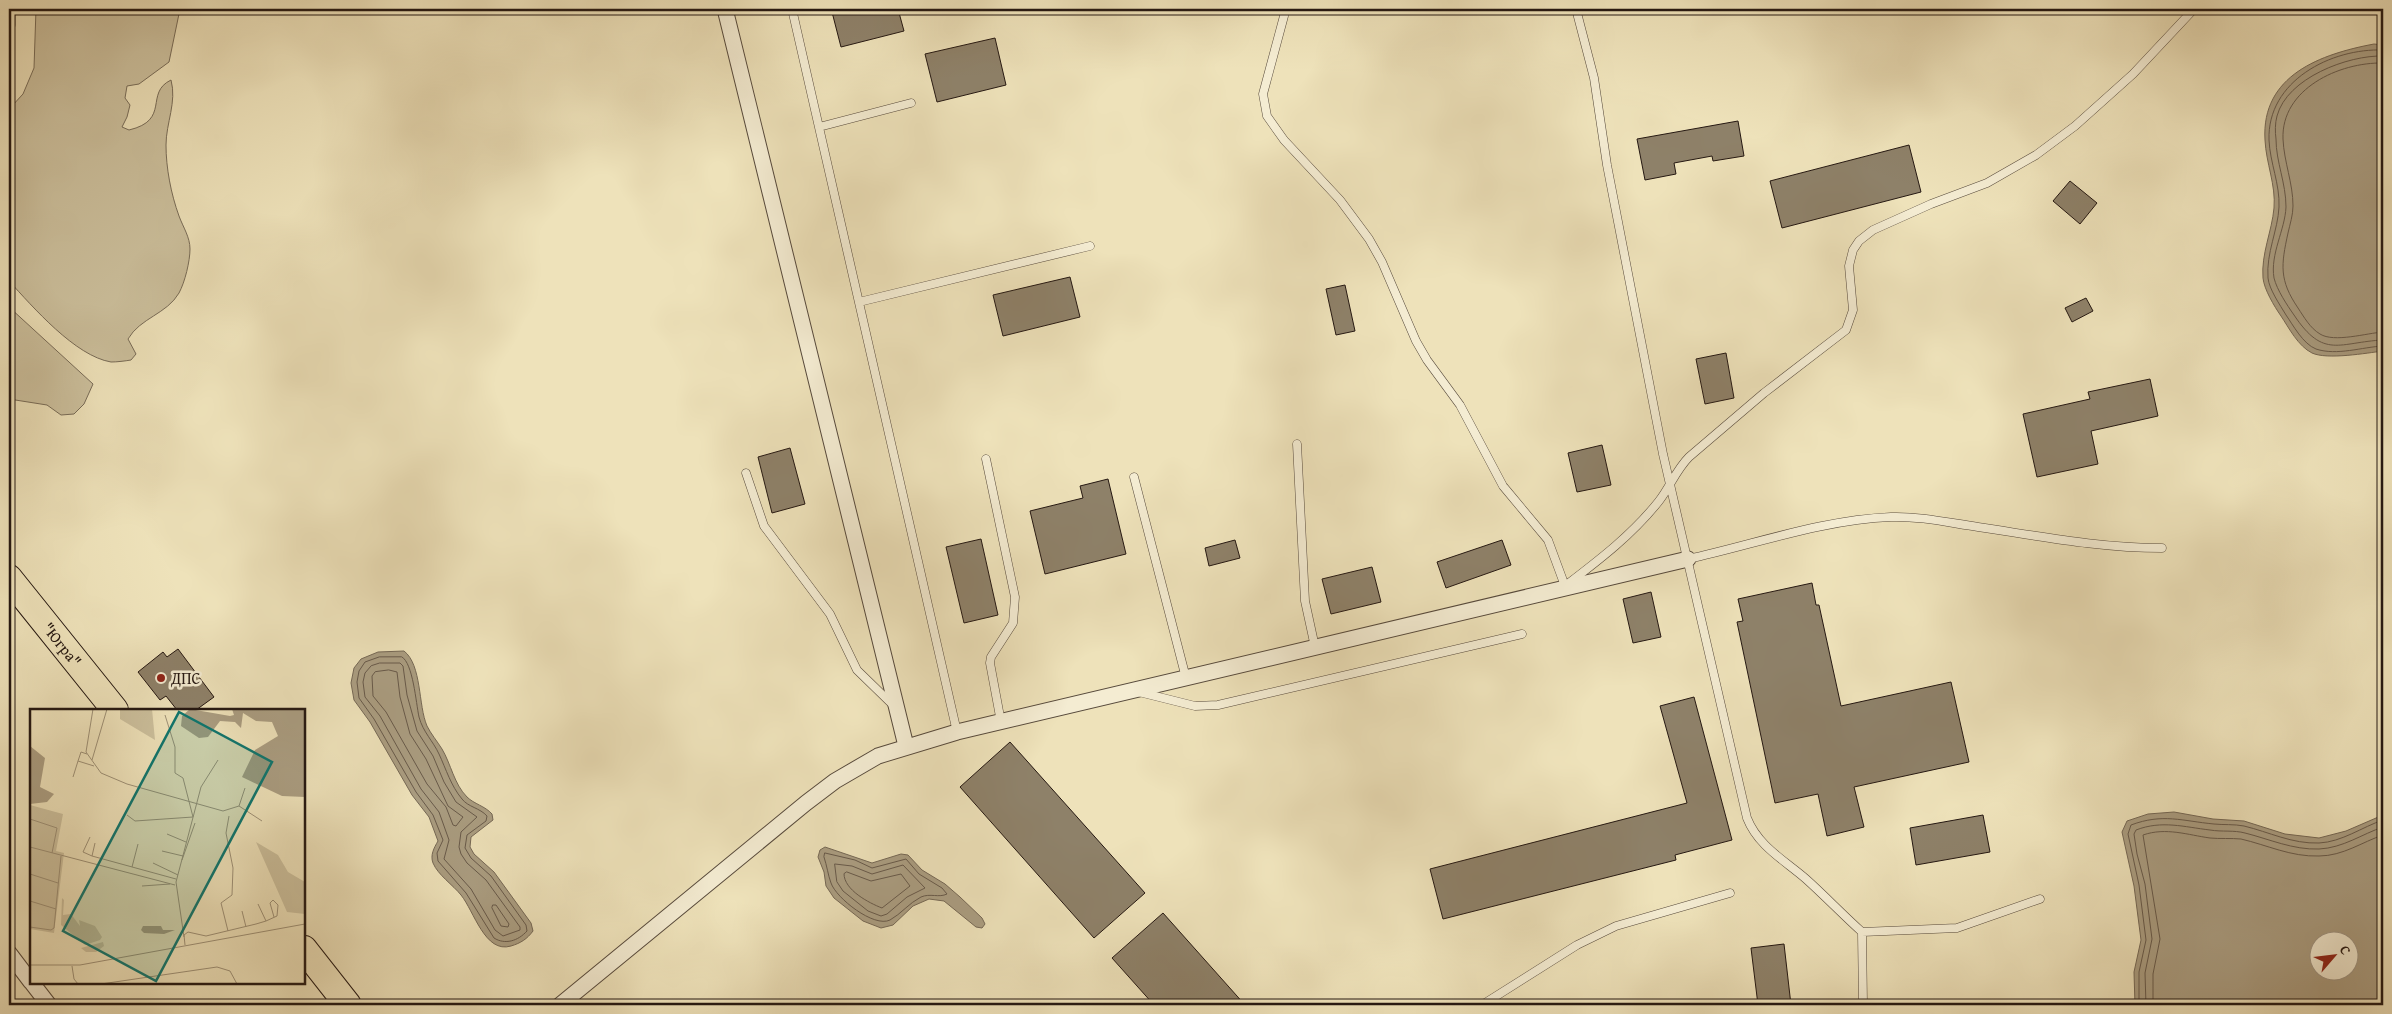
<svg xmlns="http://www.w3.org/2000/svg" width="2392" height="1014" font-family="'Gentium Book Plus',serif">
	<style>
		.green { fill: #ccc09d; stroke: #786c58 }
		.water { fill: #aa9d81; stroke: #756855; fill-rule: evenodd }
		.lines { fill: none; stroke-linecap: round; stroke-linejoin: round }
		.shore { stroke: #685a4a; stroke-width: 1 }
		.building { fill: #8e8169; stroke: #251812 }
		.service-casing { stroke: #574a3c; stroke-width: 9 }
		.minor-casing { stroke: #574a3c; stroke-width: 17 }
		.trunk-casing { stroke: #251812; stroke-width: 28 }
		.service { stroke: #f4ecd2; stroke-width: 8 }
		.minor { stroke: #f4ecd2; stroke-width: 15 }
		.trunk { stroke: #eee2ba; stroke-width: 26 }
		.poi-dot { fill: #8f2418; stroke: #f4ecd2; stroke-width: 2 }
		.labels { text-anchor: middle; stroke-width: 5; stroke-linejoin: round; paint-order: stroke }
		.street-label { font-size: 16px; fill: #251812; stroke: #f4ecd2 }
		.poi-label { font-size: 16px; fill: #251812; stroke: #f4ecd2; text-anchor: start }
		.inset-road { fill: none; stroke: #9e9177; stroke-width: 1 }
		.view { fill: #0f766e; fill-opacity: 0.15; stroke: #0f766e; stroke-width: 2.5 }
		.inset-edge { fill: none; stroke: #251812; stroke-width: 2.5 }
	</style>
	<rect width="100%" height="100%" fill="#eee2ba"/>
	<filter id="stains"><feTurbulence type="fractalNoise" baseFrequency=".004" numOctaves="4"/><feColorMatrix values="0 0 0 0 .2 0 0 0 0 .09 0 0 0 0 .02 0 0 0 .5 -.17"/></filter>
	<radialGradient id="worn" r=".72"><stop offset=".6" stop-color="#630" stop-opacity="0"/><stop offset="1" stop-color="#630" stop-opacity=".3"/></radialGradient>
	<path class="green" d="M 9,9 L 15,9 L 15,25 L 9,55 Z
		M 36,9 L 180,9 L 169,62 L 139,84 L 127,86 L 125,98 L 130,105 L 127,117 L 122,127 L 129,130 C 171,120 144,93 171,80 C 177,102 166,123 166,145 C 166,168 171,194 179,216 C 183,227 190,237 190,249 C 190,261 185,282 179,293 C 167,314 140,318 128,339 L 136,354 L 131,360 C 125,361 117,362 111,362 C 75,356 33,307 9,281 L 9,124 L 11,107 L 23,94 L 34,68 Z
		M 9,307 L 93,384 L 84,404 L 74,414 L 61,415 L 47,405 L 9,399 Z"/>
	<path class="water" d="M 2374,44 L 2383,45 L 2383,351 C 2367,353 2327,360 2312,353 C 2298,346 2289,328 2281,316 C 2274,306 2264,289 2263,278 C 2261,254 2272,231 2274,208 C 2276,185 2266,163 2265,140 C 2261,75 2321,54 2374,44 Z
		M 404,651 C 422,665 418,705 427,726 C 431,734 437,741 442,749 C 451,764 454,784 467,797 C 474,804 485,806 492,814 L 493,820 L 471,837 L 470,847 L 474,854 L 494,872 L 531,923 L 533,931 C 527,939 521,943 511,946 C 485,954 474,911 461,895 C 453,885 438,875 433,863 C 430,855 434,848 438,841 L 429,817 L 412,795 L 370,722 L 354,700 L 351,683 L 354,668 L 361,659 L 378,652 Z
		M 2174,812 L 2213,819 L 2244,821 L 2285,834 L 2319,838 L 2346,831 L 2383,815 L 2383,1005 L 2135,1005 L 2134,972 L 2141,940 L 2134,886 L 2122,832 L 2127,821 L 2148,814 ZM 2320,942 L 2350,942 L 2350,972 L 2320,972 Z
		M 825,847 L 872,863 L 901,854 L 908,855 L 922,870 L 945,884 L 960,897 L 982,918 L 985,924 L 982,928 L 976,927 L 944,901 L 929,899 L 913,906 L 893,925 L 881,928 L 863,921 L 834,898 L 826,886 L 824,872 L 818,857 L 820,850 Z"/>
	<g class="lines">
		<path class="shore" d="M 2383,50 C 2331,48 2267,81 2269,140 C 2270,163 2280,184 2279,207 C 2278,230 2266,253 2268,278 C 2269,289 2280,305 2286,315 C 2293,325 2303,344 2316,349 C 2337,356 2362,347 2383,346
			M 2383,56 C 2348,55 2287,78 2277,116 C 2275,123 2275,132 2276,139 C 2276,162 2286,183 2286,207 C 2285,230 2270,254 2274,278 C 2277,290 2287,305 2294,315 C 2324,360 2339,342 2383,340
			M 2383,63 C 2339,62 2281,89 2283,139 C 2284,162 2293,183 2293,206 C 2293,215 2290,224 2288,233 C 2281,265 2279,280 2298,308 C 2304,317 2310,328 2320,334 C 2334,343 2367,333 2383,332
			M 402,657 C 413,663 416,703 419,717 C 423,732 433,741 439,754 C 446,769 451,786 462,799 C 468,807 480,808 487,816 L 486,821 L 467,835 L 465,848 L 471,858 L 491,876 L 526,925 L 527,931 C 518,941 505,945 494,938 L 466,893 L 438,861 L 437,853 L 443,840 L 433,815 L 416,792 L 374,719 L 359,698 L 357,682 L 359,671 L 365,662 L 379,657 Z
			M 380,663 L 400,663 L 403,666 L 407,695 L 417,731 L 433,756 L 444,782 L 456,802 L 477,817 L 461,832 L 459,847 L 461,854 L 467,863 L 486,880 L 520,927 L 520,930 L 503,936 L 495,930 L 471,889 L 444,859 L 449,840 L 439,812 L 421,789 L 380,716 L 365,697 L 363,682 L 365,673 L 371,666 Z
			M 389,670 L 397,672 L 400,697 L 410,734 L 426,759 L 448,806 L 463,817 L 456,826 L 453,825 L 446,807 L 427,784 L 386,712 L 373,696 L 372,676 L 375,672 Z
			M 825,853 L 855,860 L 872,868 L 906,859 L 919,874 L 942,888 L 947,894 C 939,898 930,893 921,897 C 909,903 901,914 890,920 C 874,928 836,898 831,883 C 828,875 827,866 824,857 Z
			M 835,864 L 852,866 L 872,874 L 903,865 L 925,888 L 907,897 L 887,914 L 881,916 L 868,911 L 843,891 L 837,882 Z
			M 847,872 L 871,881 L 901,874 L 910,886 L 882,908 C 869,903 844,890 844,874 Z
			M 493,905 L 496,905 L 509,924 L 508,927 L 501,926 L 492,908 Z
			M 2139,1005 L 2139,972 L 2146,940 L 2139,885 L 2128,834 L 2131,825 C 2163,813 2182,821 2214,824 C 2223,825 2234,824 2244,826 C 2269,832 2292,844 2319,843 C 2342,842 2362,827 2383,820
			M 2146,1005 L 2145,973 L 2152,939 L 2145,884 L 2137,854 L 2134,834 L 2136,830 C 2162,820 2184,827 2210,830 C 2222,832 2234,830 2245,833 C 2269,839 2293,850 2319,849 C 2343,848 2362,834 2383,827
			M 2153,1005 L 2153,974 L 2160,939 L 2143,835 C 2166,827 2188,835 2210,838 C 2220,839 2231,838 2241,839 C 2267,845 2291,857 2319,856 C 2343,856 2362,842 2383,835"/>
	</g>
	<path class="building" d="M 847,9 L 898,9 L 904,31 L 841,47 L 832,12 Z
		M 995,38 L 1006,85 L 937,102 L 925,54 Z
		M 1738,121 L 1744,156 L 1713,161 L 1712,156 L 1674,163 L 1676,174 L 1645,180 L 1637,139 Z
		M 1909,145 L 1921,192 L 1782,228 L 1770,181 Z
		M 2070,181 L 2097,203 L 2080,224 L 2053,201 Z
		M 1070,277 L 1080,317 L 1003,336 L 993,295 Z
		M 1345,285 L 1355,331 L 1336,335 L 1326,289 Z
		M 2086,298 L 2093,311 L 2072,322 L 2065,308 Z
		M 1726,353 L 1734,398 L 1705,404 L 1696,359 Z
		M 2150,379 L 2158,416 L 2091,431 L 2098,464 L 2037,477 L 2023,414 L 2090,399 L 2088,392 Z
		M 1602,445 L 1611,485 L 1577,492 L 1568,453 Z
		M 790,448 L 805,504 L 772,513 L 758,457 Z
		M 1108,479 L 1126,554 L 1045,574 L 1030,511 L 1083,498 L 1080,486 Z
		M 981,539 L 998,615 L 964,623 L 946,547 Z
		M 1235,540 L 1240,558 L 1209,566 L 1205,548 Z
		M 1502,540 L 1511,565 L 1446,588 L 1437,562 Z
		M 1372,567 L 1381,602 L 1331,614 L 1322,579 Z
		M 1812,583 L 1816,605 L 1819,605 L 1841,706 L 1951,682 L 1969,762 L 1854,787 L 1864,827 L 1827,836 L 1818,794 L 1775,803 L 1737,622 L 1743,621 L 1738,599 Z
		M 1651,592 L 1661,637 L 1633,643 L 1623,599 Z
		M 178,649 L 214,697 L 196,710 L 177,710 L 166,696 L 160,700 L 138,672 L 163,652 L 167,657 Z
		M 1694,697 L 1732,840 L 1675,855 L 1676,860 L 1443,919 L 1430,869 L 1687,803 L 1660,706 Z
		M 1010,742 L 1145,893 L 1094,938 L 960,787 Z
		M 1983,815 L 1990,852 L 1916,865 L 1910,828 Z
		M 1163,913 L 1245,1005 L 1154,1005 L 1112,958 Z
		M 1784,944 L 1791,1005 L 1758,1005 L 1751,948 Z"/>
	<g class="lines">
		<g class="service-casing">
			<path id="service" d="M 792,9 L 957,732
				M 1576,9 L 1594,78 L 1607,165 L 1663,454 L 1747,818 C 1758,846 1784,860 1806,879 C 1825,896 1843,915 1862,932 L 1863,1005
				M 1284,16 L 1263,94 L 1267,116 L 1284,140 L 1340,200 L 1369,239 L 1382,262 L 1416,341 L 1427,360 L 1460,405 L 1503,486 L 1548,540 L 1565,586 C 1599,560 1632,535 1659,501 C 1670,487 1676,470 1689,457 L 1764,393 L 1846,330 L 1853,310 L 1849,266 L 1853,250 L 1859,241 L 1873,230 L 1931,204 L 1987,183 L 2036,155 L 2075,126 L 2133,74 L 2194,9
				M 819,127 L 911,103
				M 859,302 L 1090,246
				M 1297,444 L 1305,601 L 1315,647
				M 986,459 L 1015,597 L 1013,623 L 991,657 L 990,663 L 1001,722
				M 746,473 L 764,526 L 830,614 L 857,670 L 894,706
				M 1134,477 L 1186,678
				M 1688,559 C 1756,544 1821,520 1891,517 C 1920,516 1950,523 1978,527 C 2039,536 2100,548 2162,548
				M 1139,692 L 1195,706 L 1218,705 L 1522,634
				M 1862,932 L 1957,928 L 2040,899
				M 1482,1005 L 1577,945 L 1616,926 L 1730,893"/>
		</g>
		<g class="minor-casing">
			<path id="minor" d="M 725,9 L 906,746
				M 9,953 L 31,982
				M 32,983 L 49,1005
				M 560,1005 L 806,803 L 835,781 L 878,756 L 957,732 L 1688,559"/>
		</g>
		<g class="trunk-casing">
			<g id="trunk">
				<path id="s1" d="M 9,578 L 115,710"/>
				<path d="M 304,949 L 348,1005"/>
			</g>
		</g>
		<use href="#service" class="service"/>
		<use href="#minor" class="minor"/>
		<use href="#trunk" class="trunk"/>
	</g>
	<circle class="poi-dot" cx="161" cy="678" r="5"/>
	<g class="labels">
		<g class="street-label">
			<text dy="6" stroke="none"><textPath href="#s1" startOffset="85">"Югра"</textPath></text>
		</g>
		<g class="poi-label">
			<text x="171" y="684">ДПС</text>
		</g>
	</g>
	<g transform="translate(30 709)">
		<rect width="275" height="275" fill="#eee2ba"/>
		<path d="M 90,0 L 122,0 L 125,31 L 90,10 ZM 0,96 L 33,105 L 26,142 L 34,144 L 24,224 L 0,220 ZM 226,133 L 248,146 L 258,163 L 275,173 L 275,205 L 257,203 ZM 32,189 L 34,191 L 33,206 L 41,205 L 50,217 L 49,211 L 65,217 L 72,228 L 70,231 L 55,236 L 31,216 ZM 73,233 L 74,237 L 66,243 L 56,243 L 51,239 Z" fill="#ccc09d"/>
		<path d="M 160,0 L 200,7 L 204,6 L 202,0 L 275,0 L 275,88 L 252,87 L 212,68 L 225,41 L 248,27 L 242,13 L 226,12 L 213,4 L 211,19 L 205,13 L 190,12 L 178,28 L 169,29 L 151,17 L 152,7 ZM 0,37 L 15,49 L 10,78 L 24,85 L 17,93 L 0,95 ZM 113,217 L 131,217 L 133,221 L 145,221 L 134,225 L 114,224 L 111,221 Z" fill="#aa9d81"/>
		<path class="inset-road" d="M 63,0 L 56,43 L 71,64 L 97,75 L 193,102 L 209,97 L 232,112M 62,51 L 77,0M 48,52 L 51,43 L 57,45M 43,68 L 48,52 L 64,57M 209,97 L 215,79M 97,106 L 105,112 L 163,108 L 153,69 L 145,64 L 145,38 L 135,6M 0,110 L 27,119 L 22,144M 137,125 L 156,133M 60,128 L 53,143 L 62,147M 65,134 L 62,147 L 146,170M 0,138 L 145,176M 132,142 L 153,147M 152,151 L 165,114M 123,154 L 148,166M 102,158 L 108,135M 0,165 L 28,174M 112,177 L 140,175M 0,192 L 26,200M 228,195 L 236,212M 212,202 L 216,218M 0,218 L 21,221 L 24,219 L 31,147M 198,222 L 191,194 L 202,186 L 203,159 L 196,124 L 199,107M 154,228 L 146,173 L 171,78 L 188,51M 155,236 L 154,226 L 158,223 L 176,227 L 226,215 L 236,212 L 247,207 L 248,196 L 243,191 L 240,194 L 244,208M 0,256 L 50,256 L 275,215M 42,257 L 44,270 L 48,275M 71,275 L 187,258 L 200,262 L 207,275"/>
		<path class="view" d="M 149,3 L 242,53 L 126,272 L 33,222 Z"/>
		<rect width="275" height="275" class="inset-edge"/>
	</g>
	<rect width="2392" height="1014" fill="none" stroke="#eee2ba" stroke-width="30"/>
	<rect x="10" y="10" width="2372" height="994" fill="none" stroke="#251812" stroke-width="2.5"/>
	<rect x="15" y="15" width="2362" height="984" fill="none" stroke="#251812"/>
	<g transform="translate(2334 956) rotate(62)"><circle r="24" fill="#f4ecd2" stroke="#a19785"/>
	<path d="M0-4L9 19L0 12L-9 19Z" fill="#8f2418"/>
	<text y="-8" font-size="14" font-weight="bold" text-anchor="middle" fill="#251812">С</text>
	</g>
	<rect width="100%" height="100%" filter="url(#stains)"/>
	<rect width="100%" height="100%" fill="url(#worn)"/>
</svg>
